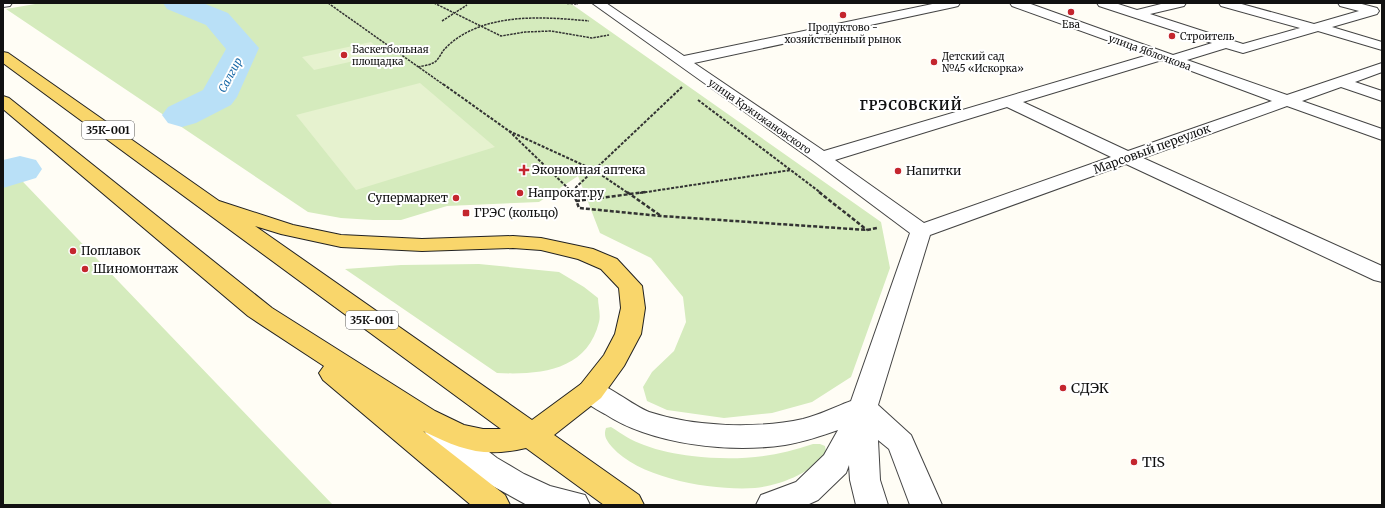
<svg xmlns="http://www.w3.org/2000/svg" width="1385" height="508" font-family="Merriweather,serif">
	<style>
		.green { fill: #d5ebbd }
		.pitch { fill: #e6f2cf }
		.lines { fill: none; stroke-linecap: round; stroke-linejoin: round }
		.river { fill: #b9e0f7; fill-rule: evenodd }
		.minor-casing { stroke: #444; stroke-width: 2 }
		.major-casing { stroke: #222; stroke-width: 2 }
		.path-far2 { stroke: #333; stroke-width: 1.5; stroke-dasharray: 2.5 1; stroke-linecap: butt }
		.path-far1 { stroke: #333; stroke-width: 2; stroke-dasharray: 3 1.5; stroke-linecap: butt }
		.path { stroke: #333; stroke-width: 2.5; stroke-dasharray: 4 2; stroke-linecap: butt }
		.minor { fill: #fff; fill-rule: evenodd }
		.major { fill: #f9d66b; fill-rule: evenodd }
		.poi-dot { fill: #c4262e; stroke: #fff; stroke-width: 1.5 }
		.labels { text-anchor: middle; stroke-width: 4; stroke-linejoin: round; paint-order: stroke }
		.far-poi-label { font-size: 10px; fill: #111; stroke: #fff; text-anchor: start }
		.far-street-label { font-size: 10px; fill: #111; stroke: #fff }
		.far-water-label { font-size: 11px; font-style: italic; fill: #1768a6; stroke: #fff }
		.shield { fill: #fff; stroke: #585858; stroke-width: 1 }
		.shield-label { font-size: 11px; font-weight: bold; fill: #111 }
		.street-label { font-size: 12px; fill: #111; stroke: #fff }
		.poi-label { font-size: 12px; fill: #111; stroke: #fff; text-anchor: start }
		.far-district-label { font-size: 13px; font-weight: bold; letter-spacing: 1px; fill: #111; stroke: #fff }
		.near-poi-label { font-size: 14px; fill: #111; stroke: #fff; text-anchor: start }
	</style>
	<rect width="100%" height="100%" fill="#fffdf5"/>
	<path class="green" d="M 41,3 L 570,3 L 881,222 L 890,268 L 851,377 L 812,402 L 772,413 L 724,418 L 667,410 L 647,401 L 643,387 L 652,372 L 674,351 L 686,322 L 683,297 L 651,258 L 600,233 L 578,176 L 539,202 L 447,206 L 401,220 L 373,220 L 341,218 L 308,212 L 6,9 Z
		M 3,161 L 333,505 L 3,505 Z
		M 479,264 L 559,272 L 584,287 L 598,298 C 598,305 601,315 599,322 C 587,371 540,375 497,373 L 345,269 L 401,265 Z
		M 611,427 C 622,434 632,441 644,445 C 659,451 676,454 692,456 C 734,461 773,458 813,444 L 820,444 L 825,446 L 826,452 C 813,473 778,486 755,488 C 714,491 640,479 612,447 C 607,441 603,436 606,428 Z"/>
	<path class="pitch" d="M 371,42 L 385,54 L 314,70 L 302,57 Z
		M 420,83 L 495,147 L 356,190 L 296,115 Z"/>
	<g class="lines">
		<path class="river" d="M 163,3 L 203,3 L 228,13 L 259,48 L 237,97 L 231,105 L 196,123 L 182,127 L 168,123 L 162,115 L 168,107 L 203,90 L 226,49 L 206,25 L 167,9 Z
			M 20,156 L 36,160 L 42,169 L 36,178 L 3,188 L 3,160 Z"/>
		<g class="minor-casing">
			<path id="minor" d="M 3,3 L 12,3 L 10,6 L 3,7 Z
				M 592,3 L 606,3 L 684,56 L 937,3 L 960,3 L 958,6 L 954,7 L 694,63 L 824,151 L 1148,55 L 1012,6 L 1010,3 L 1028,3 L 1173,55 L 1212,43 L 1099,6 L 1097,3 L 1115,3 L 1137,10 L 1165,3 L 1186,3 L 1184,6 L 1150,14 L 1243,44 L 1300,28 L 1221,6 L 1219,3 L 1238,3 L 1314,24 L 1359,11 L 1340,6 L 1338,3 L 1358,3 L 1377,8 L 1379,11 L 1377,14 L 1332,27 L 1382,42 L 1382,50 L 1318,31 L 1243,53 L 1226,48 L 1187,60 L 1287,95 L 1382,63 L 1382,72 L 1355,82 L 1382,91 L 1382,101 L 1341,87 L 1302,101 L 1382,129 L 1382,140 L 1287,106 L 1143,158 L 1382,266 L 1382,282 L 1374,280 L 1126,164 L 930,235 L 878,405 L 911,435 L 942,505 L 910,505 L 889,449 L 878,440 L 880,480 L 888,505 L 856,505 L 850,480 L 849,465 L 846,473 L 818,500 L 807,505 L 756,505 L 761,495 L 796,482 L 824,455 L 838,430 C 821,436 803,442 785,445 C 730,453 652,445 605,414 C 594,408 583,402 577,391 L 581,384 C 584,383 587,382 590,381 C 601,380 635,407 649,412 C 694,427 757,429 803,419 C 819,415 835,407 851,401 L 910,233 L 815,162 ZM 1162,60 L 1272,101 L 1128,151 L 1023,102 ZM 1007,107 L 1111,157 L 924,223 L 835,160 Z
				M 437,417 L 447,420 L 497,458 L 524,474 L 550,486 L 585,495 L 590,505 L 527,505 L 489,484 L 427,436 L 423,428 L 427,420 Z"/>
		</g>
		<g class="major-casing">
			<path id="major" d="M 3,52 L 8,53 L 219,201 L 293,225 L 341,235 L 422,239 L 513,236 L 541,238 L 593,249 L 617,259 L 642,286 L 645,308 L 641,334 L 624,366 L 601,398 L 554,435 L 639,495 L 644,505 L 604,505 L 526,448 C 483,458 462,450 423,431 L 505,495 L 510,505 L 471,505 L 323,380 L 319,373 L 324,366 L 248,316 L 3,109 L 3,96 L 9,98 L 272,308 L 435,411 L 464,425 L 483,429 L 501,429 L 3,63 ZM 255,226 L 281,234 L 341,247 L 422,251 L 513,248 L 541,250 L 578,259 L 601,269 L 619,288 L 621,308 L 615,334 L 604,355 L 581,384 L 532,420 Z"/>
		</g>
		<path class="path-far2" d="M 328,3 L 444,85
			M 434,3 L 501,36 L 525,32 L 551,31 L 592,38 L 609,35
			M 560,3 L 578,4
			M 442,21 L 467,5
			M 418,67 C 423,66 429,65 433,63 C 438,61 440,55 443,51 C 447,46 453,41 459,37 C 496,13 547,17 589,21"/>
		<path class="path-far1" d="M 443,84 L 509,131 L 594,170 L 628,193
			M 698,100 L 821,193
			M 509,131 L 573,193
			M 572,191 L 682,87
			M 640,193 L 791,170"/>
		<path class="path" d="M 573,192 L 579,208 L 661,216 L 867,230 L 877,228
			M 627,192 L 661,216
			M 819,192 L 867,230
			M 576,201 L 646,192"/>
		<use href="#minor" class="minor"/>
		<use href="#major" class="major"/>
	</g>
	<g class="poi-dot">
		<circle cx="1071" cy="12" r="4"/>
		<circle cx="843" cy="15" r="4"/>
		<circle cx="1172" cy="36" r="4"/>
		<circle cx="344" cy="55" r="4"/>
		<circle cx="934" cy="62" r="4"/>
		<path d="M522 164h4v4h4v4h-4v4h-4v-4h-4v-4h4z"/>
		<circle cx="898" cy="171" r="4"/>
		<circle cx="520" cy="193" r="4"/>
		<circle cx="456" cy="198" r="4"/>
		<rect x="462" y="209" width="8" height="8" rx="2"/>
		<circle cx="73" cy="251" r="4"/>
		<circle cx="85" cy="269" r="4"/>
		<circle cx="1063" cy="388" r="4"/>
		<circle cx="1134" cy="462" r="4"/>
	</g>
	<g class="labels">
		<g class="far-poi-label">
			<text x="1071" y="28" text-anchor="middle">Ева</text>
			<text x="843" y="31" text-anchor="middle">Продуктово -<tspan x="843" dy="12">хозяйственный рынок</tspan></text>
			<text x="1180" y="40">Строитель</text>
			<text x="352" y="53">Баскетбольная<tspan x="352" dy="12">площадка</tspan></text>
			<text x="942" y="60">Детский сад<tspan x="942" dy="12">№45 «Искорка»</tspan></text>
		</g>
		<g class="far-street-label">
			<text transform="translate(1150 52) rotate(20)" y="4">улица Яблочкова</text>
			<text transform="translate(760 116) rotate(35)" y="4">улица Кржижановского</text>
		</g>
		<g class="far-water-label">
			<text transform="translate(230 75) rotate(-62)" y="4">Салгир</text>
		</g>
		<g class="shield">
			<rect x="82" y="121" width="52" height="18" rx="3"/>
			<rect x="346" y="311" width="52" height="18" rx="3"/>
		</g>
		<g class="shield-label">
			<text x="108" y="134">35К-001</text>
			<text x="372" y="324">35К-001</text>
		</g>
		<g class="street-label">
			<text transform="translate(1152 149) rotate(-20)" y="4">Марсовый переулок</text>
		</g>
		<g class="poi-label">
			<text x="532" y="174">Экономная аптека</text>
			<text x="906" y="175">Напитки</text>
			<text x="528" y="197">Напрокат.ру</text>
			<text x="448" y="202" text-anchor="end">Супермаркет</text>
			<text x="474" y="217">ГРЭС (кольцо)</text>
			<text x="81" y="255">Поплавок</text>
			<text x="93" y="273">Шиномонтаж</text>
		</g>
		<g class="far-district-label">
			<text x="911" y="110">ГРЭСОВСКИЙ</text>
		</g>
		<g class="near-poi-label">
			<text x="1071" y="393">СДЭК</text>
			<text x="1142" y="467">TIS</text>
		</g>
	</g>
	<rect width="1385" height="508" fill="none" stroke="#111111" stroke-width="8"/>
</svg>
